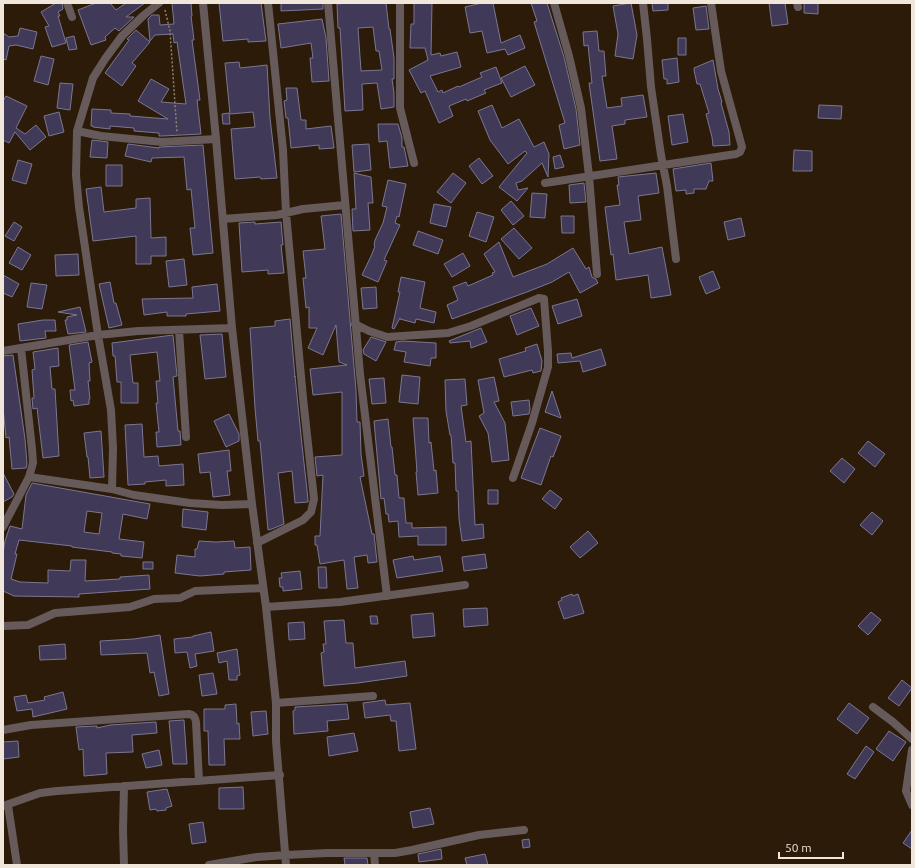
<svg xmlns="http://www.w3.org/2000/svg" width="915" height="868" font-family="Ubuntu,sans-serif">
	<style>
		.building { fill: #403958; stroke: #7b7791; fill-rule: evenodd }
		.lines { fill: none; stroke-linecap: round; stroke-linejoin: round }
		.path { stroke: #918474; stroke-width: 1.5; stroke-dasharray: 2 2; stroke-linecap: butt }
		.street { stroke: #675a5a; stroke-width: 8 }
	</style>
	<rect width="100%" height="100%" fill="#2b1b08"/>
	<path class="building" d="M 56,3 L 62,3 L 63,9 L 58,12 L 60,16 L 58,16 L 66,43 L 52,47 L 45,27 L 49,26 L 41,12 Z
		M 96,3 L 110,3 L 116,10 L 126,3 L 145,3 L 126,17 L 134,17 L 119,31 L 115,28 L 105,37 L 106,40 L 91,45 L 78,10 Z
		M 172,3 L 191,3 L 192,16 L 191,16 L 194,40 L 192,40 L 200,100 L 197,100 L 201,134 L 162,136 L 159,136 L 159,133 L 134,131 L 134,128 L 110,126 L 110,129 L 93,127 L 93,126 L 91,126 L 92,109 L 111,110 L 111,113 L 130,114 L 130,116 L 168,119 L 138,101 L 151,79 L 169,89 L 161,102 L 186,104 L 177,42 L 174,43 L 173,34 L 155,35 L 150,41 L 148,19 L 152,15 L 159,15 L 160,25 L 174,24 Z
		M 219,3 L 261,3 L 266,41 L 248,42 L 248,39 L 223,41 Z
		M 281,3 L 323,3 L 323,9 L 281,11 Z
		M 349,3 L 386,3 L 389,29 L 390,29 L 394,58 L 394,79 L 392,79 L 394,93 L 394,107 L 381,109 L 377,83 L 362,84 L 363,110 L 345,111 L 340,28 L 338,28 L 337,4 ZM 373,27 L 376,51 L 379,51 L 382,70 L 361,71 L 358,28 Z
		M 414,3 L 432,3 L 431,55 L 440,53 L 441,56 L 457,52 L 461,67 L 430,76 L 438,92 L 442,90 L 443,93 L 458,86 L 459,87 L 482,77 L 480,73 L 496,67 L 502,83 L 484,90 L 486,93 L 467,101 L 466,99 L 449,106 L 453,116 L 439,123 L 425,91 L 421,93 L 409,70 L 428,60 L 425,48 L 410,48 L 411,24 L 414,24 Z
		M 482,3 L 493,3 L 501,43 L 520,35 L 525,48 L 508,55 L 505,49 L 487,53 L 482,31 L 470,33 L 465,7 Z
		M 531,3 L 547,3 L 564,57 L 576,109 L 580,145 L 564,149 L 559,125 L 565,123 L 534,22 L 537,21 Z
		M 631,3 L 637,35 L 633,59 L 615,56 L 618,34 L 613,6 Z
		M 652,3 L 668,3 L 668,10 L 653,11 Z
		M 769,3 L 785,3 L 788,24 L 772,26 Z
		M 804,3 L 818,3 L 818,14 L 804,13 Z
		M 706,6 L 709,29 L 696,30 L 693,8 Z
		M 322,19 L 326,38 L 329,81 L 312,82 L 310,58 L 313,58 L 311,43 L 281,48 L 278,24 Z
		M 20,28 L 37,32 L 33,49 L 16,45 L 9,46 L 6,60 L 3,59 L 3,33 L 9,37 L 18,36 Z
		M 136,30 L 150,42 L 132,63 L 136,66 L 122,86 L 105,73 L 129,40 L 127,39 Z
		M 597,31 L 599,51 L 604,51 L 606,76 L 602,76 L 607,108 L 622,106 L 621,98 L 643,95 L 647,117 L 625,120 L 625,124 L 612,126 L 617,159 L 600,161 L 589,83 L 592,83 L 588,45 L 584,46 L 583,32 Z
		M 74,36 L 77,49 L 69,50 L 66,38 Z
		M 678,38 L 686,38 L 686,55 L 678,55 Z
		M 41,56 L 54,59 L 48,85 L 34,81 Z
		M 677,58 L 679,82 L 667,84 L 667,79 L 664,79 L 662,60 Z
		M 713,60 L 718,89 L 722,102 L 721,103 L 729,132 L 730,145 L 713,146 L 712,137 L 706,114 L 709,113 L 700,84 L 697,84 L 694,70 L 694,68 Z
		M 239,62 L 240,68 L 267,65 L 270,118 L 277,178 L 261,179 L 260,177 L 235,179 L 231,129 L 255,127 L 253,112 L 230,114 L 225,63 Z
		M 525,66 L 535,85 L 511,97 L 501,78 Z
		M 60,83 L 73,84 L 70,110 L 57,108 Z
		M 286,88 L 297,88 L 301,120 L 306,120 L 306,129 L 331,126 L 334,148 L 319,149 L 319,145 L 291,148 L 288,118 L 286,118 L 284,101 L 287,100 Z
		M 6,96 L 27,106 L 16,128 L 25,134 L 36,125 L 46,137 L 30,150 L 15,132 L 9,143 L 3,140 L 3,101 Z
		M 492,105 L 502,128 L 519,119 L 534,147 L 544,142 L 549,154 L 548,177 L 542,163 L 522,181 L 516,183 L 518,190 L 528,188 L 517,201 L 499,187 L 527,153 L 525,151 L 508,164 L 490,140 L 478,111 Z
		M 819,105 L 842,106 L 841,119 L 818,118 Z
		M 59,112 L 64,132 L 49,136 L 44,116 Z
		M 229,113 L 230,124 L 223,124 L 222,114 Z
		M 683,114 L 688,142 L 672,145 L 668,116 Z
		M 378,124 L 398,124 L 402,138 L 402,147 L 404,147 L 408,166 L 390,168 L 387,141 L 379,142 Z
		M 92,140 L 108,142 L 107,158 L 90,157 Z
		M 128,144 L 159,148 L 159,147 L 203,145 L 213,253 L 193,255 L 190,228 L 195,228 L 191,189 L 187,190 L 184,157 L 152,158 L 151,162 L 125,156 Z
		M 369,144 L 371,170 L 354,172 L 352,145 Z
		M 794,150 L 812,151 L 812,171 L 793,171 Z
		M 560,155 L 564,167 L 555,169 L 553,157 Z
		M 479,158 L 493,176 L 482,184 L 469,166 Z
		M 18,160 L 32,164 L 26,184 L 12,180 Z
		M 711,163 L 713,181 L 709,181 L 706,189 L 694,189 L 694,193 L 686,194 L 686,190 L 676,191 L 673,169 Z
		M 106,165 L 122,165 L 122,186 L 106,186 Z
		M 354,173 L 371,177 L 373,203 L 368,203 L 370,230 L 353,231 L 352,209 L 356,209 Z
		M 453,173 L 466,183 L 451,203 L 437,192 Z
		M 656,173 L 659,193 L 638,196 L 641,220 L 624,222 L 629,254 L 662,247 L 671,295 L 651,298 L 648,275 L 616,280 L 613,254 L 611,255 L 605,207 L 620,205 L 617,185 L 619,185 L 618,177 Z
		M 388,180 L 406,184 L 399,217 L 397,216 L 395,223 L 400,225 L 384,260 L 387,261 L 378,282 L 362,275 L 372,254 L 375,246 L 374,245 L 375,240 L 383,223 L 387,207 L 382,206 Z
		M 584,183 L 586,202 L 570,203 L 569,185 Z
		M 101,187 L 104,212 L 136,208 L 136,199 L 150,198 L 151,238 L 166,237 L 166,256 L 151,256 L 151,264 L 136,264 L 136,236 L 93,241 L 86,189 Z
		M 532,193 L 547,194 L 545,218 L 530,217 Z
		M 511,201 L 524,216 L 513,225 L 501,210 Z
		M 434,204 L 451,207 L 446,227 L 430,223 Z
		M 477,212 L 494,217 L 486,242 L 469,236 Z
		M 341,214 L 356,390 L 357,422 L 360,422 L 361,454 L 364,476 L 360,477 L 372,534 L 374,534 L 377,562 L 368,563 L 367,555 L 354,557 L 358,588 L 347,589 L 344,560 L 320,564 L 317,545 L 315,545 L 315,536 L 320,536 L 323,475 L 317,476 L 315,457 L 342,455 L 342,392 L 313,395 L 310,369 L 347,365 L 339,362 L 336,325 L 323,355 L 308,348 L 317,328 L 309,328 L 309,307 L 306,308 L 303,278 L 306,278 L 303,251 L 325,249 L 321,216 Z
		M 561,216 L 574,216 L 574,233 L 562,233 Z
		M 741,218 L 745,236 L 728,240 L 724,222 Z
		M 14,222 L 22,227 L 14,241 L 5,236 Z
		M 255,222 L 255,224 L 281,222 L 283,245 L 281,245 L 284,273 L 268,274 L 268,270 L 242,272 L 239,223 Z
		M 514,228 L 532,248 L 519,259 L 501,239 Z
		M 418,231 L 443,240 L 438,254 L 413,245 Z
		M 499,242 L 513,277 L 547,264 L 573,248 L 586,269 L 589,267 L 592,277 L 596,279 L 598,283 L 580,293 L 569,272 L 552,282 L 527,292 L 452,319 L 447,305 L 458,300 L 453,287 L 466,282 L 468,286 L 493,275 L 492,273 L 495,272 L 484,254 Z
		M 18,247 L 31,255 L 22,270 L 9,263 Z
		M 463,253 L 470,266 L 452,277 L 444,264 Z
		M 78,254 L 79,275 L 56,276 L 55,255 Z
		M 184,259 L 187,285 L 169,287 L 166,261 Z
		M 713,271 L 720,288 L 706,294 L 699,277 Z
		M 3,275 L 19,284 L 12,297 L 3,293 Z
		M 401,277 L 425,282 L 420,308 L 436,312 L 434,323 L 416,319 L 415,323 L 400,319 L 400,318 L 394,329 L 392,328 L 400,292 L 398,292 Z
		M 110,282 L 114,303 L 116,303 L 122,325 L 109,328 L 99,284 Z
		M 31,283 L 47,285 L 42,309 L 27,307 Z
		M 217,284 L 220,311 L 186,314 L 186,316 L 167,316 L 167,312 L 144,315 L 142,299 L 193,298 L 192,287 Z
		M 376,287 L 377,308 L 363,309 L 361,288 Z
		M 577,299 L 582,316 L 558,324 L 552,306 Z
		M 80,307 L 86,332 L 68,334 L 65,320 L 67,320 L 67,317 L 77,315 L 58,312 Z
		M 531,308 L 539,326 L 517,335 L 510,316 Z
		M 290,319 L 295,377 L 295,376 L 302,445 L 308,499 L 308,502 L 295,503 L 292,471 L 278,473 L 284,524 L 272,529 L 268,530 L 260,441 L 258,441 L 255,408 L 250,328 L 275,326 L 275,321 Z
		M 43,320 L 55,320 L 56,331 L 45,331 L 46,338 L 20,341 L 18,324 Z
		M 481,328 L 487,342 L 471,348 L 470,341 L 450,343 L 449,341 Z
		M 222,334 L 226,377 L 205,379 L 200,335 Z
		M 173,335 L 177,376 L 173,377 L 178,431 L 180,431 L 181,445 L 157,447 L 156,432 L 159,432 L 156,403 L 158,403 L 156,381 L 160,381 L 157,352 L 130,355 L 133,383 L 138,383 L 138,403 L 121,403 L 121,382 L 117,382 L 115,356 L 113,356 L 112,343 Z
		M 371,337 L 386,342 L 376,361 L 364,354 L 363,350 Z
		M 403,341 L 436,343 L 436,358 L 431,358 L 430,366 L 404,362 L 406,352 L 394,350 L 396,342 Z
		M 88,342 L 92,362 L 89,363 L 90,381 L 88,381 L 90,399 L 89,399 L 89,404 L 74,406 L 73,400 L 71,401 L 70,390 L 75,390 L 69,345 Z
		M 537,344 L 542,361 L 541,371 L 533,373 L 532,370 L 504,377 L 499,359 L 526,351 L 525,348 Z
		M 58,348 L 59,366 L 50,367 L 52,389 L 55,389 L 59,456 L 43,458 L 37,408 L 33,409 L 32,398 L 34,398 L 32,370 L 35,369 L 33,352 Z
		M 601,349 L 606,365 L 583,372 L 580,361 L 558,363 L 557,354 L 571,353 L 572,358 Z
		M 13,355 L 25,439 L 27,464 L 26,468 L 12,469 L 9,437 L 6,438 L 3,407 L 3,356 Z
		M 402,375 L 420,377 L 418,404 L 399,402 Z
		M 494,377 L 499,401 L 494,402 L 505,423 L 509,460 L 492,462 L 488,433 L 479,416 L 484,413 L 478,380 Z
		M 384,378 L 386,403 L 372,404 L 369,379 Z
		M 465,379 L 467,405 L 461,406 L 466,442 L 471,441 L 475,525 L 483,524 L 484,538 L 462,541 L 459,519 L 458,491 L 456,491 L 455,463 L 453,463 L 451,435 L 450,435 L 446,411 L 445,380 Z
		M 552,391 L 561,418 L 545,412 Z
		M 529,400 L 530,409 L 529,414 L 513,416 L 511,402 Z
		M 229,414 L 239,434 L 239,441 L 226,447 L 214,421 Z
		M 413,418 L 428,418 L 429,443 L 431,442 L 434,471 L 436,470 L 438,493 L 418,495 L 416,472 L 417,472 Z
		M 388,419 L 391,447 L 392,447 L 395,475 L 397,475 L 399,498 L 404,498 L 406,523 L 412,523 L 412,528 L 446,527 L 446,545 L 418,545 L 418,536 L 399,537 L 398,521 L 389,522 L 388,514 L 386,514 L 384,498 L 381,499 L 374,421 Z
		M 142,424 L 144,457 L 158,456 L 159,466 L 183,464 L 184,485 L 166,486 L 166,480 L 145,482 L 145,484 L 128,485 L 125,425 Z
		M 540,428 L 561,436 L 553,457 L 551,456 L 541,485 L 521,478 Z
		M 101,431 L 104,477 L 90,478 L 88,457 L 87,457 L 84,433 Z
		M 868,441 L 885,454 L 875,467 L 858,453 Z
		M 229,450 L 231,471 L 227,471 L 230,495 L 213,497 L 210,472 L 200,473 L 198,454 Z
		M 842,458 L 855,469 L 844,483 L 830,471 Z
		M 3,473 L 14,494 L 12,497 L 3,502 Z
		M 32,483 L 150,504 L 147,519 L 123,514 L 119,539 L 144,542 L 142,558 L 121,556 L 121,554 L 112,553 L 112,552 L 72,547 L 72,546 L 19,540 L 15,554 L 17,554 L 11,579 L 20,582 L 48,583 L 48,570 L 70,571 L 71,560 L 86,560 L 85,581 L 120,579 L 120,577 L 149,575 L 150,589 L 79,594 L 79,597 L 14,596 L 3,591 L 3,553 L 5,541 L 10,526 L 22,529 L 26,495 ZM 87,511 L 102,513 L 99,534 L 84,532 Z
		M 488,490 L 498,490 L 498,504 L 488,504 Z
		M 550,490 L 562,499 L 555,509 L 542,499 Z
		M 183,509 L 208,512 L 206,530 L 182,527 Z
		M 872,512 L 883,521 L 872,535 L 860,525 Z
		M 588,531 L 598,543 L 580,558 L 570,547 Z
		M 199,541 L 216,542 L 234,541 L 235,548 L 250,547 L 251,570 L 224,572 L 224,574 L 200,576 L 175,573 L 177,555 L 195,557 L 195,549 L 197,549 Z
		M 485,554 L 487,568 L 464,571 L 462,557 Z
		M 413,556 L 414,560 L 440,556 L 443,571 L 397,578 L 393,560 Z
		M 143,562 L 153,562 L 153,569 L 143,569 Z
		M 318,567 L 326,567 L 327,588 L 319,588 Z
		M 300,571 L 302,589 L 283,591 L 283,587 L 280,587 L 279,578 L 282,578 L 281,573 Z
		M 572,594 L 573,596 L 578,594 L 584,613 L 564,619 L 558,602 L 562,600 L 561,598 Z
		M 487,608 L 488,625 L 464,627 L 463,609 Z
		M 871,612 L 881,620 L 868,635 L 858,626 Z
		M 433,613 L 435,636 L 413,638 L 411,615 Z
		M 370,616 L 377,616 L 378,624 L 371,624 Z
		M 344,620 L 346,643 L 353,643 L 355,668 L 405,661 L 407,676 L 358,683 L 324,686 L 321,653 L 324,652 L 323,644 L 326,644 L 324,621 Z
		M 304,622 L 305,639 L 289,640 L 288,623 Z
		M 211,632 L 214,651 L 195,654 L 197,666 L 190,668 L 187,652 L 175,653 L 174,639 L 193,637 L 193,636 Z
		M 160,635 L 169,694 L 159,696 L 154,672 L 150,673 L 147,653 L 101,655 L 100,641 L 134,639 Z
		M 65,644 L 66,659 L 40,660 L 39,646 Z
		M 237,649 L 240,675 L 237,676 L 237,680 L 229,680 L 227,661 L 219,663 L 217,653 Z
		M 213,673 L 217,694 L 202,696 L 199,675 Z
		M 902,680 L 912,688 L 899,706 L 888,698 Z
		M 63,692 L 67,709 L 33,717 L 32,709 L 17,711 L 14,697 L 26,695 L 28,703 L 45,700 L 44,697 Z
		M 385,700 L 386,705 L 410,703 L 416,749 L 399,751 L 396,721 L 391,721 L 390,715 L 365,718 L 363,703 Z
		M 849,703 L 869,718 L 857,734 L 837,719 Z
		M 236,704 L 237,724 L 239,723 L 240,739 L 224,739 L 225,765 L 209,765 L 208,731 L 204,731 L 204,709 L 225,709 L 225,705 Z
		M 347,704 L 349,719 L 327,721 L 328,731 L 294,734 L 293,711 L 295,710 L 295,707 Z
		M 266,711 L 268,734 L 253,736 L 251,712 Z
		M 184,720 L 187,764 L 173,764 L 169,721 Z
		M 156,722 L 157,733 L 132,735 L 133,752 L 106,753 L 107,774 L 84,776 L 83,749 L 79,750 L 76,727 L 97,726 L 97,728 L 110,725 Z
		M 889,731 L 906,742 L 893,761 L 876,749 Z
		M 354,733 L 358,751 L 329,756 L 327,737 Z
		M 18,741 L 19,757 L 3,759 L 3,742 Z
		M 866,746 L 874,752 L 855,779 L 847,774 Z
		M 159,750 L 162,765 L 146,768 L 142,754 Z
		M 243,787 L 244,809 L 219,809 L 219,788 Z
		M 167,789 L 172,806 L 166,808 L 166,810 L 157,811 L 156,809 L 150,810 L 147,792 Z
		M 430,808 L 434,824 L 413,828 L 410,812 Z
		M 203,822 L 206,842 L 192,844 L 189,824 Z
		M 912,830 L 912,849 L 903,843 Z
		M 529,839 L 530,847 L 523,848 L 522,840 Z
		M 441,849 L 442,859 L 419,862 L 418,854 Z
		M 485,854 L 488,865 L 467,865 L 465,858 Z
		M 344,858 L 367,858 L 368,865 L 345,865 Z"/>
	<g class="lines">
		<path class="path" d="M 165,10 L 170,31 L 177,133"/>
		<path class="street" d="M 67,3 L 72,17
			M 203,3 L 216,139 L 232,328 L 252,504 L 266,607 L 276,703 L 276,741 L 286,865
			M 328,3 L 360,374 L 387,596
			M 400,3 L 400,108 L 414,163
			M 554,3 L 569,56 L 581,108 L 589,176 L 597,274
			M 643,3 L 647,39 L 651,87 L 661,155 L 667,186 L 676,259
			M 797,3 L 798,7
			M 77,131 L 101,136 L 162,142 L 216,139
			M 545,183 L 736,154 L 740,152 L 742,147 L 721,71 L 711,3
			M 223,219 L 277,215 L 303,209 L 345,205
			M 355,324 L 369,331 L 387,337 L 448,333 L 471,326 L 539,298 L 544,299 L 548,351 L 548,367 L 532,423 L 513,478
			M 179,330 L 186,437
			M 3,351 L 98,335 L 138,331 L 232,328
			M 29,477 L 112,489 L 134,495 L 190,503 L 222,505 L 252,504
			M 112,489 L 113,448 L 111,410 L 98,335 L 79,207 L 76,175 L 77,131 L 93,78 L 105,59 L 122,36 L 144,15 L 159,3
			M 3,527 L 29,477 L 33,463 L 32,449 L 21,348
			M 257,543 L 303,520 L 311,512 L 314,499 L 303,398 L 286,213 L 283,150 L 268,3
			M 266,607 L 340,602 L 465,585
			M 3,626 L 28,625 L 55,613 L 130,607 L 154,599 L 180,598 L 195,591 L 263,588
			M 276,703 L 373,696
			M 873,707 L 893,722 L 912,739
			M 3,730 L 31,725 L 189,714 C 194,715 195,717 196,722 L 199,781
			M 912,750 L 906,791 L 912,805
			M 124,786 L 123,830 L 124,865
			M 8,805 L 17,865
			M 3,806 L 40,793 L 57,791 L 280,775
			M 374,853 L 375,865
			M 209,865 L 257,857 L 286,855 L 327,853 L 395,853 L 412,850 L 479,835 L 524,830"/>
	</g>
	<rect width="915" height="868" fill="none" stroke="#f1e6da" stroke-width="8"/>
	<path d="M779 852v6h64v-6" fill="none" stroke="#f1e6da" stroke-width="2"/>
	<text x="785" y="852" font-size="12" fill="#f1e6da" stroke="#2b1b08" stroke-width="3" paint-order="stroke">50 m</text>
</svg>
